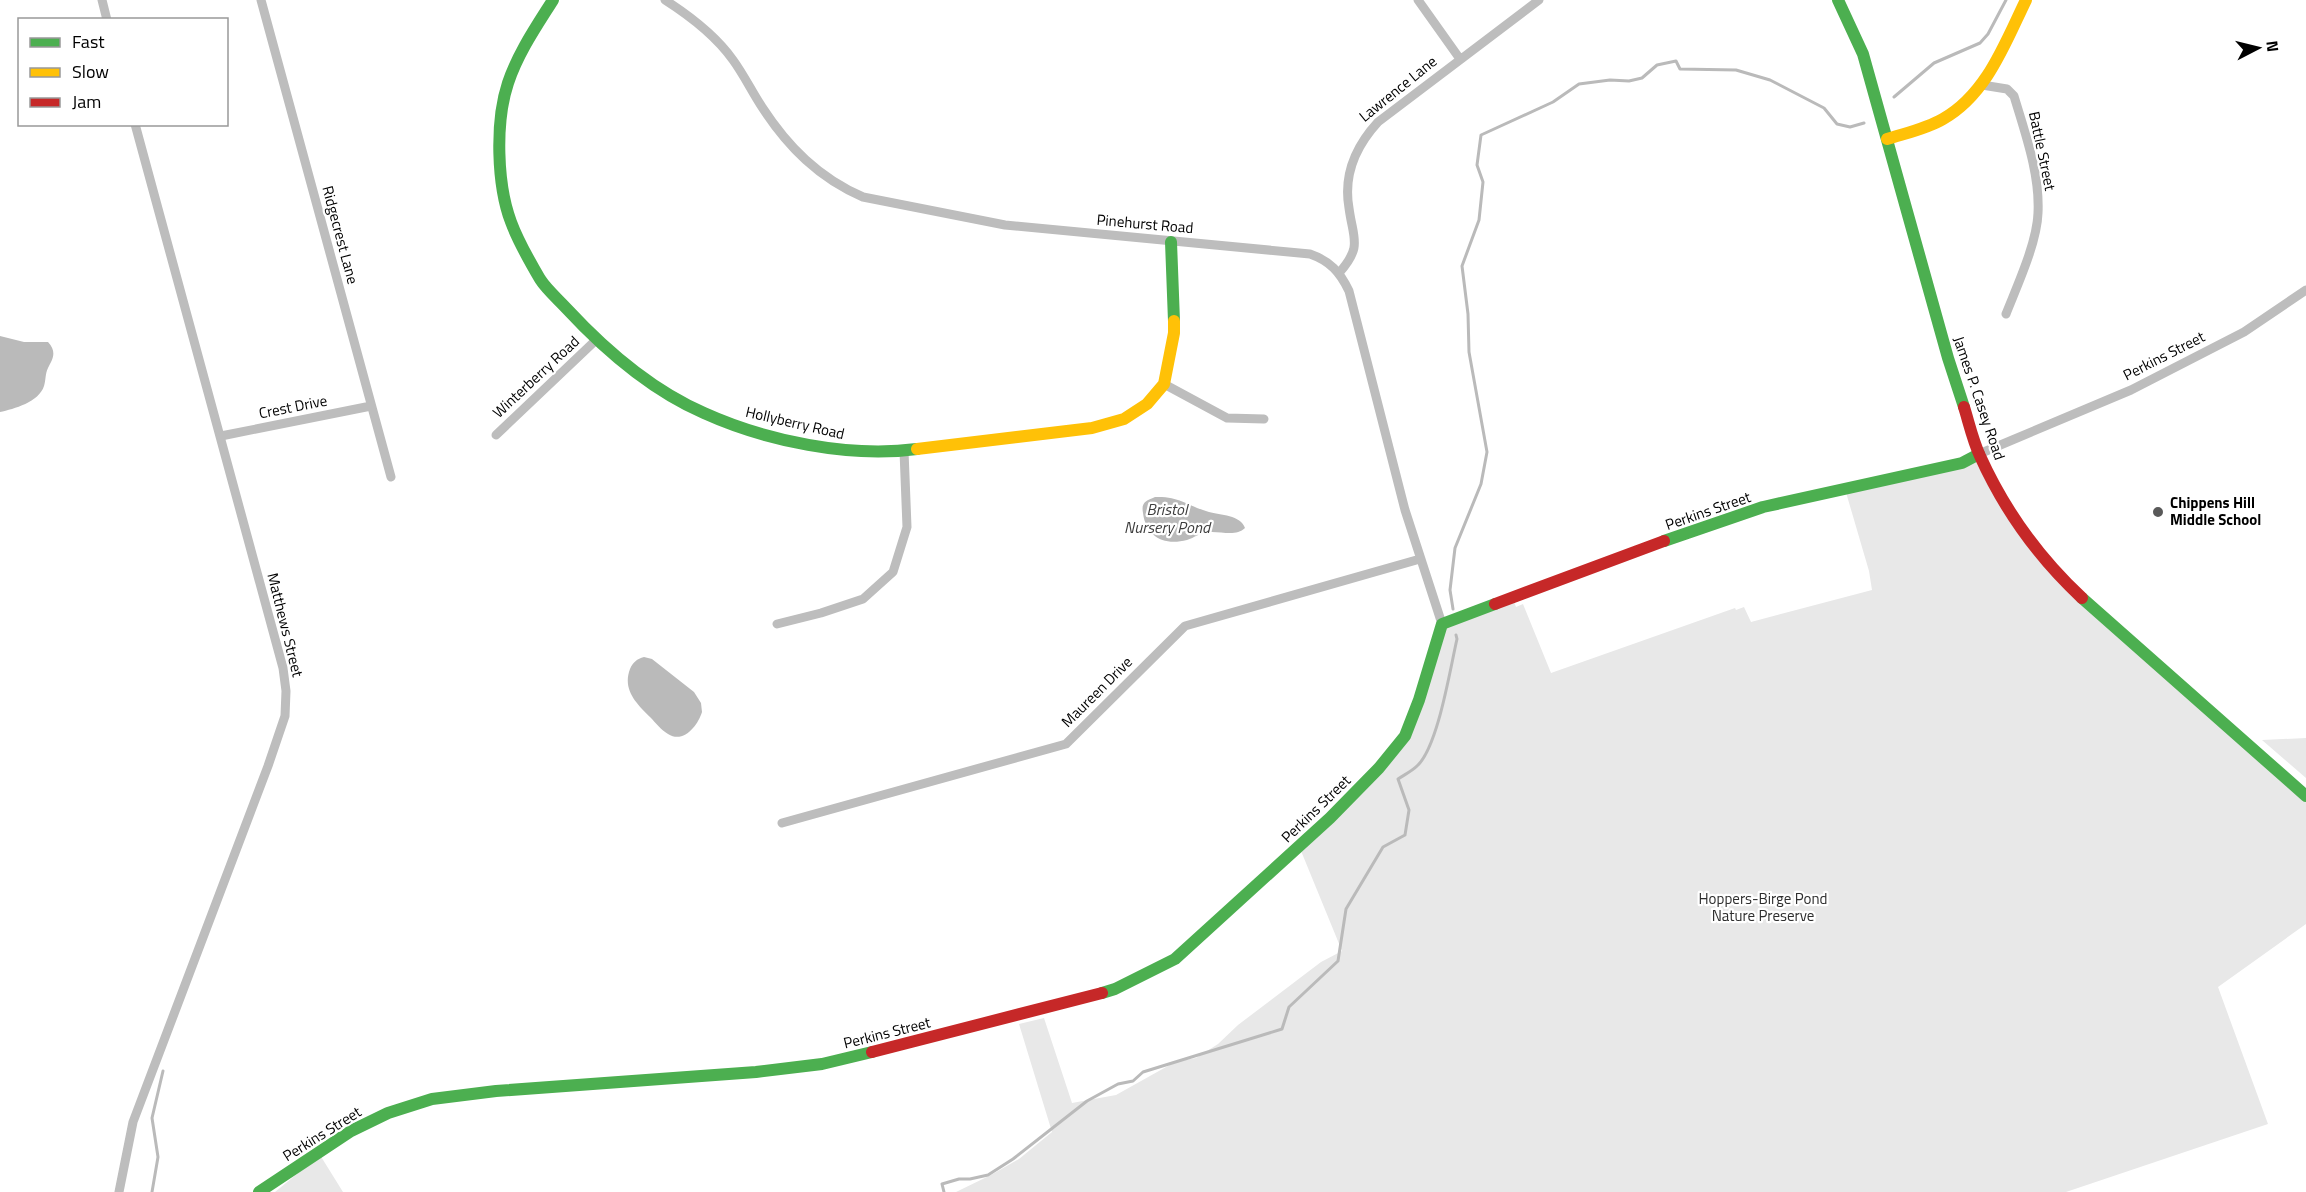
<svg xmlns="http://www.w3.org/2000/svg" width="2306" height="1192" font-family="'Titillium Web',sans-serif">
	<style>
		.green { fill: #e8e8e8 }
		.water { fill: #bababa }
		.lines { fill: none; stroke-linecap: round; stroke-linejoin: round }
		.stream { stroke: #bababa; stroke-width: 3 }
		.street { stroke: #bdbdbd; stroke-width: 9 }
		.fast { stroke: #4caf50; stroke-width: 12 }
		.slow { stroke: #ffc107; stroke-width: 12 }
		.jam { stroke: #c62828; stroke-width: 12 }
		.poi-dot { fill: #595959; stroke: #fff; stroke-width: 2 }
		.labels { text-anchor: middle; stroke-width: 4.5; stroke-linejoin: round; paint-order: stroke }
		.street-label { font-size: 15px; fill: #000; stroke: #fff }
		.poi-label { font-size: 15px; font-weight: bold; fill: #000; stroke: #fff; text-anchor: start }
		.park-label { font-size: 15px; fill: #2d2d2d; stroke: #fff }
		.water-label { font-size: 16px; font-style: italic; fill: #3e3e3e; stroke: #fff }
	</style>
	<rect width="100%" height="100%" fill="#fff"/>
	<path class="green" d="M 1979,454 L 2005,504 L 2079,595 L 2306,796 L 2306,924 L 2218,987 L 2268,1124 L 2066,1192 L 956,1192 L 991,1175 L 1019,1159 L 1052,1132 L 1019,1024 L 1044,1018 L 1072,1103 L 1116,1095 L 1175,1062 L 1196,1058 L 1218,1044 L 1238,1025 L 1321,962 L 1342,951 L 1299,846 L 1405,736 L 1442,624 L 1513,599 L 1516,607 L 1523,604 L 1551,673 L 1735,608 L 1736,610 L 1744,607 L 1751,622 L 1872,590 L 1869,571 L 1845,489 Z
		M 2306,738 L 2306,778 L 2262,740 Z
		M 320,1155 L 343,1192 L 275,1192 Z"/>
	<path class="water" d="M 0,336 L 24,342 L 48,342 C 57,352 53,358 48,368 C 45,374 46,380 44,386 C 39,402 14,409 0,412 Z
		M 1155,497 C 1180,496 1188,506 1209,512 C 1220,515 1241,515 1245,528 C 1236,537 1221,531 1209,532 C 1201,532 1194,538 1187,540 C 1164,546 1146,537 1143,513 C 1141,502 1146,501 1155,497 Z
		M 644,657 L 652,659 L 694,692 L 701,703 L 702,712 C 698,725 684,744 668,734 C 661,730 656,723 650,717 C 637,704 622,690 630,669 C 633,662 637,659 644,657 Z"/>
	<g class="lines">
		<path class="stream" d="M 1894,97 L 1934,63 L 1980,43 L 1988,34 L 2006,0
			M 1453,609 L 1450,590 L 1455,548 L 1481,484 L 1487,452 L 1469,352 L 1468,314 L 1462,266 L 1479,220 L 1483,182 L 1477,165 L 1481,135 L 1553,102 L 1579,84 L 1610,80 L 1629,81 L 1642,78 L 1657,65 L 1676,61 L 1680,69 L 1736,70 L 1770,80 L 1824,108 L 1837,124 L 1850,127 L 1864,123
			M 152,1192 L 158,1157 L 152,1118 L 163,1071
			M 944,1192 L 942,1184 L 959,1179 L 970,1179 L 988,1175 L 1013,1159 L 1087,1101 L 1118,1084 L 1133,1081 L 1143,1072 L 1282,1029 L 1289,1007 L 1338,961 L 1346,909 L 1383,847 L 1405,835 L 1409,810 L 1398,779 C 1404,775 1412,771 1417,766 C 1438,747 1450,669 1457,639 L 1456,635"/>
		<path class="street" d="M 102,0 L 107,20
			M 261,0 L 391,477
			M 665,0 C 690,16 716,36 733,60 C 744,75 752,92 762,107 C 788,147 819,178 863,197 L 1005,225 L 1310,254 C 1330,261 1340,272 1349,291 L 1405,510 L 1442,624
			M 1418,0 L 1460,59
			M 1982,85 L 2007,89 L 2014,96 C 2025,133 2040,174 2038,213 C 2037,243 2017,286 2006,314
			M 1339,273 C 1363,246 1353,239 1349,208 C 1343,174 1356,146 1378,122 L 1539,0
			M 1164,384 L 1227,418 L 1264,419
			M 496,435 L 596,340
			M 221,436 L 371,406
			M 1979,454 L 2131,390 L 2244,332 L 2306,290
			M 777,624 L 821,613 L 863,599 L 893,572 L 907,527 L 904,451
			M 782,823 L 1066,744 L 1185,626 L 1420,559
			M 119,1192 L 133,1122 L 268,766 L 285,716 L 286,691 L 283,668 L 135,124"/>
		<path class="fast" d="M 553,0 C 536,27 518,53 508,83 C 495,122 497,185 511,222 C 518,241 530,262 540,279 C 547,290 559,300 567,309 C 606,351 651,390 704,413 C 766,441 849,458 917,449
			M 1838,0 L 1863,54 L 1948,358 L 1964,407
			M 1171,242 L 1174,321
			M 1664,541 L 1763,507 L 1962,463 L 1979,454
			M 2082,598 L 2306,796
			M 1102,993 L 1115,989 L 1175,959 L 1330,818 L 1379,768 L 1405,736 L 1419,700 L 1442,624 L 1495,604
			M 259,1192 L 351,1131 L 388,1113 L 432,1099 L 496,1091 L 756,1072 L 822,1064 L 872,1052"/>
		<path class="slow" d="M 1887,139 C 1906,133 1926,129 1943,119 C 1987,94 2005,43 2026,0
			M 917,449 L 1092,428 L 1124,419 L 1147,404 L 1164,384 L 1174,333 L 1174,321"/>
		<path class="jam" d="M 1964,407 C 1969,423 1973,441 1980,456 C 2004,509 2039,558 2082,598
			M 1495,604 L 1664,541
			M 872,1052 L 1102,993"/>
	</g>
	<circle class="poi-dot" cx="2158" cy="512" r="6"/>
	<g class="labels">
		<g class="street-label">
			<text transform="translate(1398 89) rotate(-39)" y="5">Lawrence Lane</text>
			<text transform="translate(2042 151) rotate(78)" y="5">Battle Street</text>
			<text transform="translate(1145 224) rotate(5)" y="5">Pinehurst Road</text>
			<text transform="translate(340 235) rotate(75)" y="5">Ridgecrest Lane</text>
			<text transform="translate(2164 356) rotate(-27)" y="5">Perkins Street</text>
			<text transform="translate(536 377) rotate(-43)" y="5">Winterberry Road</text>
			<text transform="translate(1979 398) rotate(71)" y="5">James P. Casey Road</text>
			<text transform="translate(293 407) rotate(-11)" y="5">Crest Drive</text>
			<text transform="translate(795 423) rotate(13)" y="5">Hollyberry Road</text>
			<text transform="translate(1708 511) rotate(-19)" y="5">Perkins Street</text>
			<text transform="translate(285 625) rotate(76)" y="5">Matthews Street</text>
			<text transform="translate(1097 692) rotate(-45)" y="5">Maureen Drive</text>
			<text transform="translate(1316 809) rotate(-44)" y="5">Perkins Street</text>
			<text transform="translate(887 1033) rotate(-14)" y="5">Perkins Street</text>
			<text transform="translate(322 1134) rotate(-32)" y="5">Perkins Street</text>
		</g>
		<g class="poi-label">
			<text x="2170" y="508">Chippens Hill<tspan x="2170" dy="17">Middle School</tspan></text>
		</g>
		<g class="park-label">
			<text x="1763" y="904">Hoppers-Birge Pond<tspan x="1763" dy="17">Nature Preserve</tspan></text>
		</g>
		<g class="water-label">
			<text x="1167" y="515">Bristol<tspan x="1167" dy="18">Nursery Pond</tspan></text>
		</g>
	</g>
	<rect x="18" y="18" width="210" height="108" fill="#ffffff" stroke="#999999" stroke-width="1.5"/>
	<rect x="30" y="38" width="30" height="9" fill="#4caf50" stroke="#999999" stroke-width="1.5"/>
	<text x="72" y="48" font-size="18" fill="#000000">Fast</text>
	<rect x="30" y="68" width="30" height="9" fill="#ffc107" stroke="#999999" stroke-width="1.5"/>
	<text x="72" y="78" font-size="18" fill="#000000">Slow</text>
	<rect x="30" y="98" width="30" height="9" fill="#c62828" stroke="#999999" stroke-width="1.5"/>
	<text x="72" y="108" font-size="18" fill="#000000">Jam</text>
	<g transform="translate(2258 48) rotate(83)" stroke="#ffffff" stroke-width="4.5" paint-order="stroke">
	<path d="M0-4.5L10 22L0 15L-10 22Z" fill="#000000"/>
	<text y="-9" font-size="16" font-weight="bold" text-anchor="middle" fill="#000000">N</text>
	</g>
</svg>
